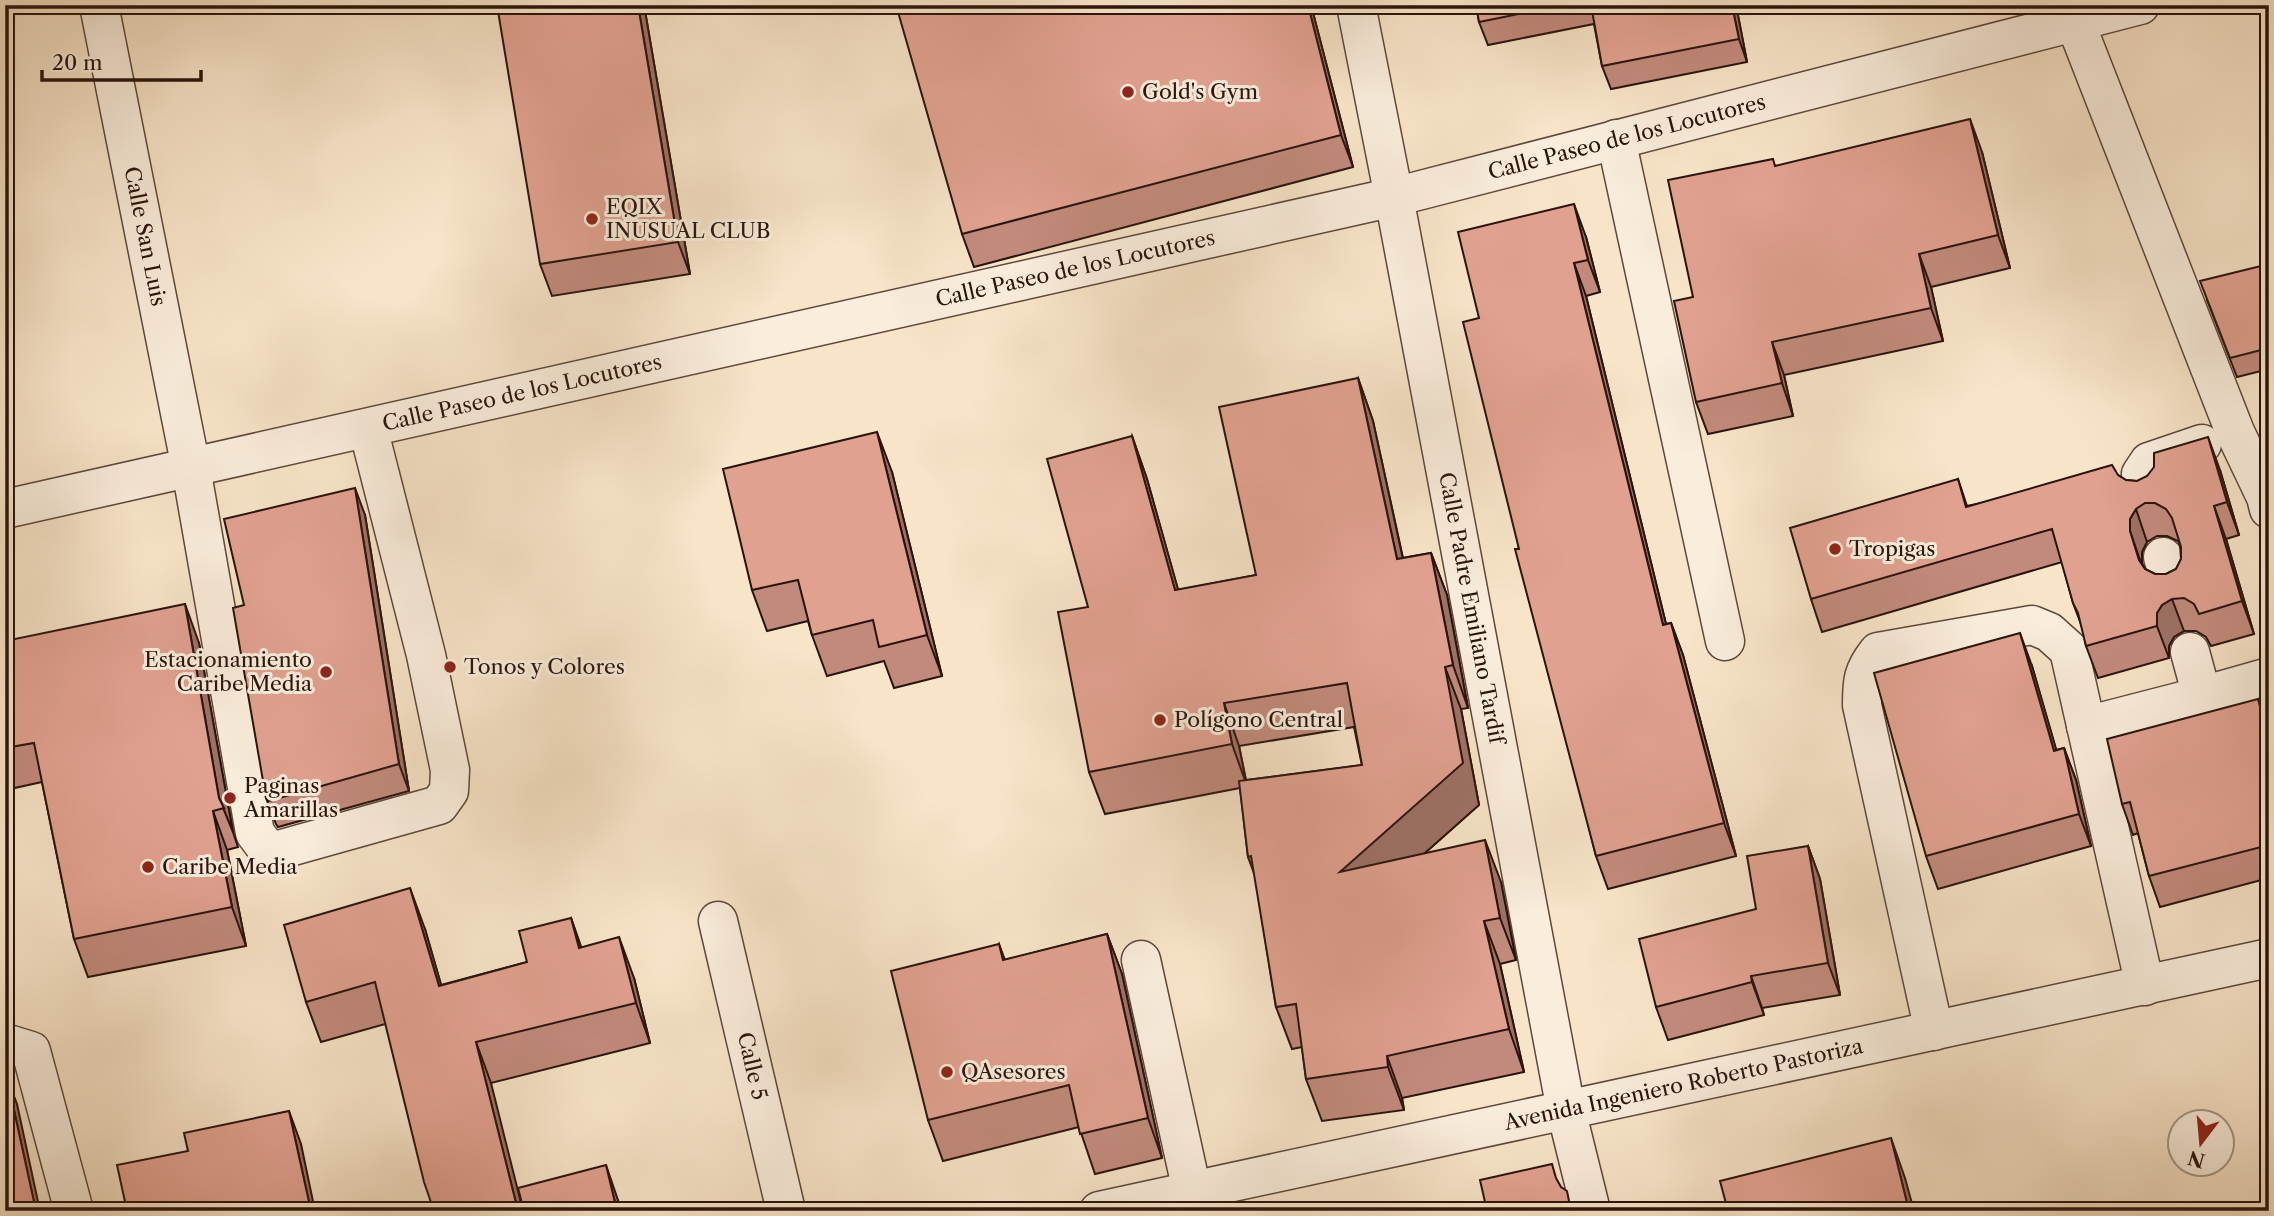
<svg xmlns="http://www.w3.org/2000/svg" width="2274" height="1216" font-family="'Libre Caslon Text',serif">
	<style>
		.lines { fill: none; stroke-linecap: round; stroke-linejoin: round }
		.minor-casing { stroke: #5d483c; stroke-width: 41 }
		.minor { stroke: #faeddc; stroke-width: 38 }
		.wall { fill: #c28a7d; stroke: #29140d; stroke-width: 2; fill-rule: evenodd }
		.shaded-wall { fill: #9e7166; stroke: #29140d; stroke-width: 2 }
		.building { fill: #e1a191; stroke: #29140d; stroke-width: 2; fill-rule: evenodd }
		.poi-dot { fill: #8f2418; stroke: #faeddc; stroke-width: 2.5 }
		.labels { text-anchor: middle; stroke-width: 6; stroke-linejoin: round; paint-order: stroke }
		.poi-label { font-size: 21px; fill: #29140d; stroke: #faeddc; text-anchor: start }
		.street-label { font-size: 21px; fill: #29140d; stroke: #faeddc }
	</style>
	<rect width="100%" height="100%" fill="#f8e4c9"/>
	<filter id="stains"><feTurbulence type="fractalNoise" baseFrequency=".00286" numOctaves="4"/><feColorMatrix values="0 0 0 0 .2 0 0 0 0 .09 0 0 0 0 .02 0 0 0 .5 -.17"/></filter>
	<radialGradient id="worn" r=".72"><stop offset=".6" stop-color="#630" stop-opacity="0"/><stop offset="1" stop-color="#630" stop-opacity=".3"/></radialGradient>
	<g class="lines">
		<g class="minor-casing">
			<g id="minor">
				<path id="s1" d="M 99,5 L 191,468 L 255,833 L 264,845 L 275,851 L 439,805 L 449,791 L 450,770 L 426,655 L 368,428"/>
				<path id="s2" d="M 1356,5 L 1394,197 L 1566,1110 L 1591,1211"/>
				<path d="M 2075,22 L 2235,432 L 2266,497 L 2269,509"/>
				<path d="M 1616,139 L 1725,641"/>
				<path d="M 2145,492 L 2141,474 L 2149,462 L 2202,444"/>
				<path id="s3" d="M 5,509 L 1394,197 L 2140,5"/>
				<path d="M 2163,557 L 2172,586"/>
				<path d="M 2190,652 L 2202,696 L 2269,677"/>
				<path d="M 2086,726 L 2202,696"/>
				<path id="s4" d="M 718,921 L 786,1211"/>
				<path d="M 1141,960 L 1192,1191"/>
				<path d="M 1934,1031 L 1862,705 C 1862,680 1863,671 1878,652 L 2032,625 L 2049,632 L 2069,650 L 2145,986"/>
				<path d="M 5,1043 L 31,1051 L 74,1211"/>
				<path id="s5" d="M 1099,1211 L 2269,958"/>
			</g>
		</g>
		<use href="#minor" class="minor"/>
	</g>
	<path class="wall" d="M 644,5 L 690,274 L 552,296 L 540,264 Z
		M 1311,5 L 1353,167 L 974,267 L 962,234 Z
		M 1476,5 L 1736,5 L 1747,62 L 1611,89 L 1602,66 L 1594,24 L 1488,45 L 1479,22 Z
		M 1982,152 L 2010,268 L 1931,287 L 1943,341 L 1784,375 L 1793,416 L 1708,434 L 1696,402 L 1693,297 L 1776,166 Z
		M 1586,237 L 1600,292 L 1586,296 L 1666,624 L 1671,623 L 1683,655 L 1736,856 L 1608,889 L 1596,856 L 1519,549 L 1479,318 Z
		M 2269,264 L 2269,369 L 2237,377 L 2207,300 Z
		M 1358,378 L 1373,421 L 1403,558 L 1431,553 L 1447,595 L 1468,708 L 1461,709 L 1479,805 L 1425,853 L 1501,882 L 1516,960 L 1500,964 L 1524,1072 L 1402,1098 L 1404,1110 L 1322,1121 L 1306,1079 L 1302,1047 L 1292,1049 L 1276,1007 L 1255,876 L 1248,857 L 1240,788 L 1105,814 L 1089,772 L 1088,607 L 1132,436 L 1147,479 L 1178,590 L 1256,575 ZM 1354,727 L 1362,765 L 1246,780 L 1239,746 Z
		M 2220,470 L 2239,535 L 2226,539 L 2254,634 L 2211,646 L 2206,637 L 2196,631 L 2184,631 L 2174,637 L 2169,646 L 2169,658 L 2098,678 L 2086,646 L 2082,627 L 2073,603 L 2062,562 L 1822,632 L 1811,599 L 1958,479 L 1967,506 L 2118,475 L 2126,480 L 2137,481 ZM 2157,536 L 2167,536 L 2178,541 L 2180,545 L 2181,559 L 2176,569 L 2166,574 L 2155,574 L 2145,569 L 2142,563 L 2142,552 L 2147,542 Z
		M 892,472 L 942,676 L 894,688 L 884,661 L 827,676 L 812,635 L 808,621 L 767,631 L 752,590 Z
		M 365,515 L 409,791 L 278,827 L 276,824 L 266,798 L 244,605 Z
		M 5,641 L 199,643 L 233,832 L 238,847 L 227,850 L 246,946 L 88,977 L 74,939 L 42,782 L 10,789 L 5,777 Z
		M 2032,666 L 2056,750 L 2064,748 L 2076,780 L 2091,846 L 1938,889 L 1926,856 Z
		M 2258,699 L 2269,728 L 2269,878 L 2160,907 L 2149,876 L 2138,833 L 2133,835 L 2122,804 Z
		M 1808,846 L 1820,879 L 1840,995 L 1762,1008 L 1764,1015 L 1668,1040 L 1656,1007 L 1756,909 Z
		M 571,918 L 581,947 L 634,978 L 650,1043 L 491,1083 L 385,1024 L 321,1042 L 306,1002 L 425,929 L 441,985 L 527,962 Z
		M 1107,934 L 1122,974 L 1162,1158 L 1095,1174 L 1079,1127 L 943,1161 L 928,1120 L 999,944 L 1005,960 Z"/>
	<path class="shaded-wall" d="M 638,5 L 644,5 L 690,274 L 678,242 Z
		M 1308,5 L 1311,5 L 1353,167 L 1341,135 Z
		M 1732,5 L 1736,5 L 1747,62 L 1739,39 Z
		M 1970,119 L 1982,152 L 2010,268 L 1998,235 Z
		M 1574,204 L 1586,237 L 1600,292 L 1588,260 Z
		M 1919,254 L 1931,287 L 1943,341 L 1931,308 Z
		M 1574,263 L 1586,296 L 1674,657 L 1663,625 Z
		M 1772,342 L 1784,375 L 1793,416 L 1782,383 Z
		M 1358,378 L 1373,421 L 1412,601 L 1397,559 Z
		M 877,432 L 892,472 L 942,676 L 927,635 Z
		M 1132,436 L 1147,479 L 1190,632 L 1175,590 Z
		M 2208,437 L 2220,470 L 2239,535 L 2227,502 Z
		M 355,488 L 365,515 L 409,791 L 399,764 Z
		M 2214,506 L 2226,539 L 2254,634 L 2242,601 Z
		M 2136,509 L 2147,542 L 2142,552 L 2142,563 L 2151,592 L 2130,531 L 2130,519 Z
		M 1431,553 L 1447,595 L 1468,708 L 1453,665 Z
		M 2172,599 L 2184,631 L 2174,637 L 2169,646 L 2169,658 L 2157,626 L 2157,613 L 2162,605 Z
		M 185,604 L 199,643 L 233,832 L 219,798 Z
		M 1671,623 L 1683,655 L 1736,856 L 1724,823 Z
		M 2020,633 L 2032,666 L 2066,783 L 2054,751 Z
		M 1445,667 L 1461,709 L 1479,805 L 1356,914 L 1340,872 Z
		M 2258,699 L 2269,728 L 2269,740 Z
		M 1224,703 L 1239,746 L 1247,786 L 1232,744 Z
		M 2064,748 L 2076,780 L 2091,846 L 2079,814 Z
		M 213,811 L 227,850 L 246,946 L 232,907 Z
		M 1485,840 L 1501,882 L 1516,960 L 1500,918 Z
		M 1808,846 L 1820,879 L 1840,995 L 1828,963 Z
		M 410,888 L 425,929 L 453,1026 L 439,986 Z
		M 571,918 L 585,958 L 579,948 Z
		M 1484,921 L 1500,964 L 1524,1072 L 1509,1029 Z
		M 1107,934 L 1122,974 L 1162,1158 L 1148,1118 Z
		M 619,937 L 634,978 L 650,1043 L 636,1003 Z
		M 1751,976 L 1762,1008 L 1764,1015 L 1752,982 Z
		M 476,1042 L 491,1083 L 523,1211 L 518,1211 Z
		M 1387,1056 L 1402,1098 L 1404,1110 L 1388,1067 Z
		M 7,1078 L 17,1104 L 40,1211 L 36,1211 Z
		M 289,1111 L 301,1144 L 315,1211 L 311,1211 Z
		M 1891,1138 L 1905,1178 L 1914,1211 L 1909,1211 Z
		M 606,1165 L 620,1206 L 622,1211 L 617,1211 Z"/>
	<path class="building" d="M 497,5 L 638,5 L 678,242 L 540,264 Z
		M 896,5 L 1308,5 L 1341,135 L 962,234 Z
		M 1476,5 L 1564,5 L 1479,22 Z
		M 1591,5 L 1732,5 L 1739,39 L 1602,66 Z
		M 1970,119 L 1998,235 L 1919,254 L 1931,308 L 1772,342 L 1782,383 L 1696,402 L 1674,301 L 1693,297 L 1668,180 L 1773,159 L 1775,166 Z
		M 1574,204 L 1588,260 L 1574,263 L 1663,625 L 1671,623 L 1724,823 L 1596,856 L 1515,549 L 1519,549 L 1463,322 L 1479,318 L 1458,232 Z
		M 2269,264 L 2269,348 L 2230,358 L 2200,281 Z
		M 1358,378 L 1397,559 L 1431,553 L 1453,665 L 1445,667 L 1463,763 L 1340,872 L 1485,840 L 1500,918 L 1484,921 L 1509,1029 L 1387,1056 L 1388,1067 L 1306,1079 L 1296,1004 L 1276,1007 L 1251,856 L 1248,857 L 1239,781 L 1362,765 L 1347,683 L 1224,703 L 1232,744 L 1089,772 L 1058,612 L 1088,607 L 1047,459 L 1132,436 L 1175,590 L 1256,575 L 1219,407 Z
		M 877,432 L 927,635 L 879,647 L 873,620 L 812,635 L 798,580 L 752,590 L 723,469 Z
		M 2208,437 L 2227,502 L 2214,506 L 2242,601 L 2199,614 L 2194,604 L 2184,598 L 2172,599 L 2162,605 L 2157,613 L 2157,626 L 2086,646 L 2078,613 L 2073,603 L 2052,529 L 1811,599 L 1790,528 L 1958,479 L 1966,507 L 2112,465 L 2118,475 L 2126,480 L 2137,481 L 2147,476 L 2154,467 L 2154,453 ZM 2145,503 L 2155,503 L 2166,509 L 2172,518 L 2181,547 L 2181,559 L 2176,569 L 2166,574 L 2155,574 L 2145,569 L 2139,560 L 2130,531 L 2130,519 L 2136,509 Z
		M 355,488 L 399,764 L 269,801 L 266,798 L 233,608 L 244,605 L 224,519 Z
		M 185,604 L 219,798 L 224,808 L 213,811 L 232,907 L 74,939 L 34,743 L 5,748 L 5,641 Z
		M 2020,633 L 2054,751 L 2064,748 L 2079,814 L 1926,856 L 1874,673 Z
		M 2258,699 L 2269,740 L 2269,845 L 2149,876 L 2130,802 L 2122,804 L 2107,739 Z
		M 1808,846 L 1828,963 L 1751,976 L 1752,982 L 1656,1007 L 1639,939 L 1756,909 L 1747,856 Z
		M 410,888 L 439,986 L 527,962 L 519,931 L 571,918 L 579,948 L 619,937 L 636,1003 L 476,1042 L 518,1211 L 434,1211 L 424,1182 L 375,982 L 306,1002 L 284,925 Z
		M 1107,934 L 1148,1118 L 1080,1134 L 1069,1085 L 928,1120 L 891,971 L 999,944 L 1003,960 Z
		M 5,1078 L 7,1078 L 36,1211 L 5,1211 Z
		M 289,1111 L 311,1211 L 127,1211 L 117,1165 L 188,1151 L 184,1133 Z
		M 1891,1138 L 1909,1211 L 1728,1211 L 1720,1181 Z
		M 1552,1164 L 1556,1178 L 1561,1187 L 1567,1191 L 1571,1211 L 1487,1211 L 1480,1180 Z
		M 606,1165 L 617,1211 L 524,1211 L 518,1188 Z"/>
	<g class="poi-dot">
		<circle cx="1128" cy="92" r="7"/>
		<circle cx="592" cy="219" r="7"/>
		<circle cx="1835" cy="549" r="7"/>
		<circle cx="450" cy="667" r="7"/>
		<circle cx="326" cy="672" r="7"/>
		<circle cx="1160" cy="720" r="7"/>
		<circle cx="230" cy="798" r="7"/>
		<circle cx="148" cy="867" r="7"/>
		<circle cx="947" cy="1072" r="7"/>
	</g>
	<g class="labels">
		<g class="poi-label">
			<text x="1142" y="99">Gold's Gym</text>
			<text x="606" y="214">EQIX<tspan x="606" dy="24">INUSUAL CLUB</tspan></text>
			<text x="1849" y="556">Tropigas</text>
			<text x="312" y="667" text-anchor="end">Estacionamiento<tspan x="312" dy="24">Caribe Media</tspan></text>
			<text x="464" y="674">Tonos y Colores</text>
			<text x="1174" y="727">Polígono Central</text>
			<text x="244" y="793">Paginas<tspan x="244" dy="24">Amarillas</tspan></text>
			<text x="162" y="874">Caribe Media</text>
			<text x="961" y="1079">QAsesores</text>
		</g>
		<g class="street-label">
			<text dy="7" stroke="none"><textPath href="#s3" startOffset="1664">Calle Paseo de los Locutores</textPath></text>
			<text dy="7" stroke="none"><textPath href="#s1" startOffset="236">Calle San Luis</textPath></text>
			<text dy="7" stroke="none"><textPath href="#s3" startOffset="1097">Calle Paseo de los Locutores</textPath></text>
			<text dy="7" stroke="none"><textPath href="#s3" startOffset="530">Calle Paseo de los Locutores</textPath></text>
			<text dy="7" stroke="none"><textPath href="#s2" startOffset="614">Calle Padre Emiliano Tardif</textPath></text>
			<text dy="7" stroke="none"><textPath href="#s4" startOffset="149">Calle 5</textPath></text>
			<text dy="7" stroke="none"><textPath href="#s5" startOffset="598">Avenida Ingeniero Roberto Pastoriza</textPath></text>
		</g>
	</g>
	<rect width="2274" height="1216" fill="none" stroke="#f8e4c9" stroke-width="28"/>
	<rect x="7" y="7" width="2260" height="1202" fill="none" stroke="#29140d" stroke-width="3.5"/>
	<rect x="14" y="14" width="2246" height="1188" fill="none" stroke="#29140d" stroke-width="2"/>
	<g transform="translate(2201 1143) rotate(196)"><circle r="33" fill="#faeddc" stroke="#a69689" stroke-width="2"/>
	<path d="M0-5L12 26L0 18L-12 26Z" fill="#8f2418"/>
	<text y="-10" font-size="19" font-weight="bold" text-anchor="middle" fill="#29140d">N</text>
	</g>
	<path d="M42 70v10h159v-10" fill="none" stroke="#29140d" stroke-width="3.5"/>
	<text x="52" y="70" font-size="21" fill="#29140d" stroke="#faeddc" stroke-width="5" paint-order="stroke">20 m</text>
	<rect width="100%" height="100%" filter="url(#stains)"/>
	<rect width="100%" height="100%" fill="url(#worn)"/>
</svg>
